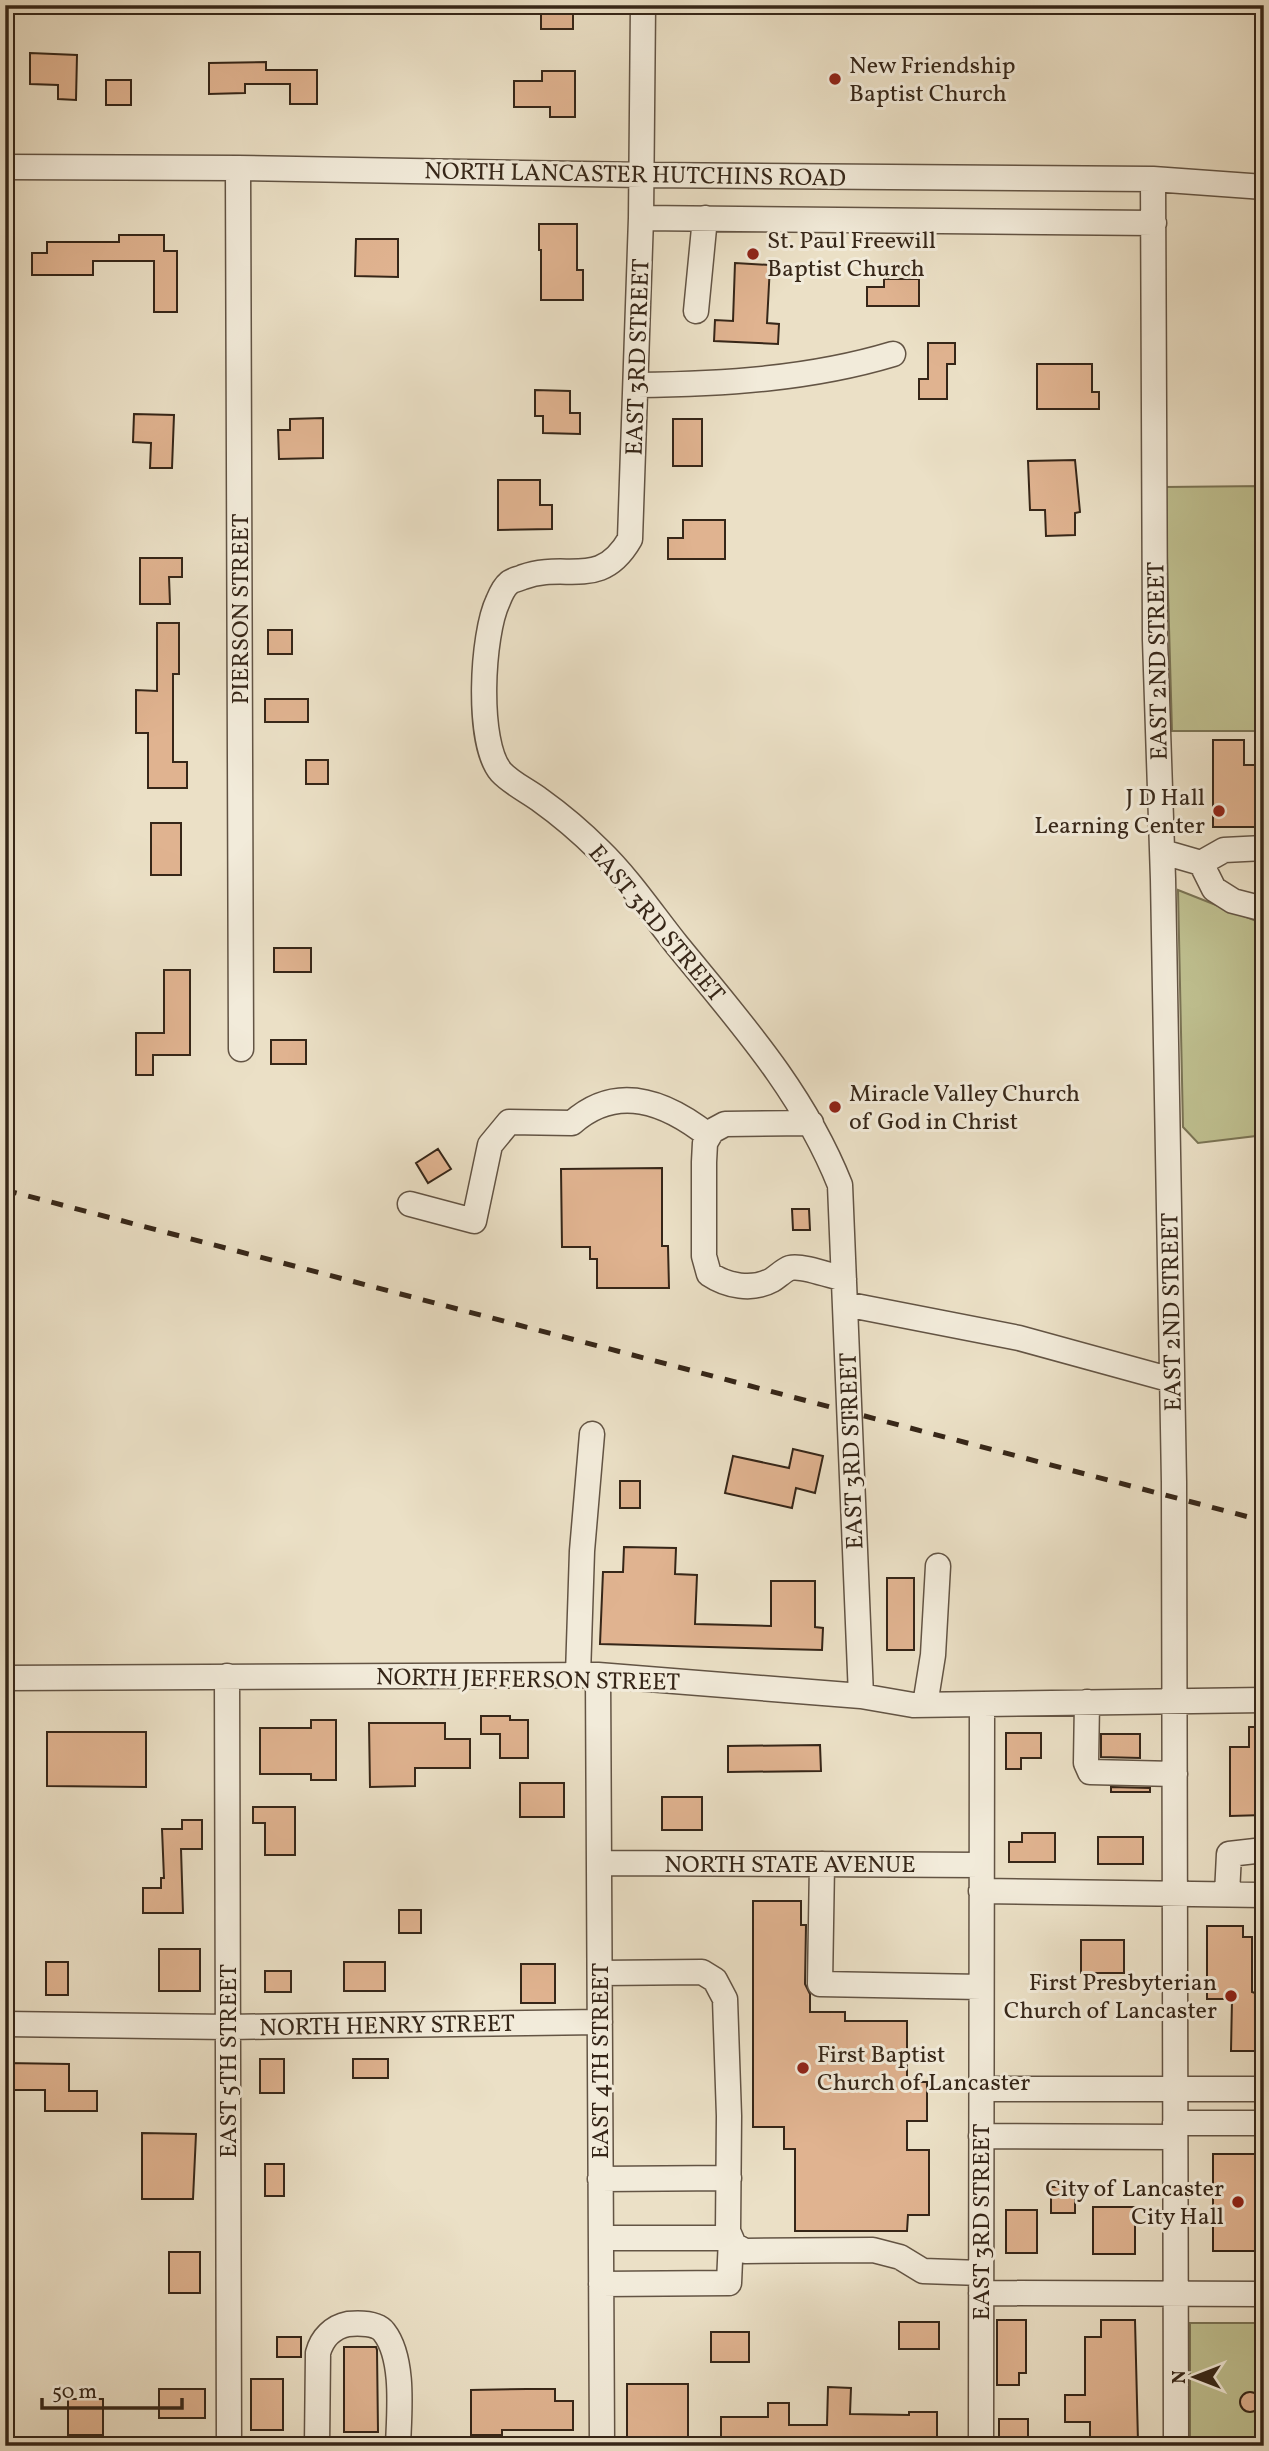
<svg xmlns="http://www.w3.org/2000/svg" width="1269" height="2451" font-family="Vollkorn,serif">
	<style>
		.green { fill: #bfc090; stroke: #7a7354; stroke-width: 2 }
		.building { fill: #e0b390; stroke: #362618; stroke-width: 2 }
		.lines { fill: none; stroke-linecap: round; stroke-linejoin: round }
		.minor-casing { stroke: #635444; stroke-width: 27 }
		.minor { stroke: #f2ebda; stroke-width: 24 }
		.rail { stroke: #362618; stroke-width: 5; stroke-dasharray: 12 12; stroke-linecap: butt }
		.poi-dot { fill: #8f2418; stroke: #f2ebda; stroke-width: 2.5 }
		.labels { text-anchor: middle; stroke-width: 6; stroke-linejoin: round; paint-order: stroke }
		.poi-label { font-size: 24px; fill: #362618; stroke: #f2ebda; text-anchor: start }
		.street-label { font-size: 24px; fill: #362618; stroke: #f2ebda }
	</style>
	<rect width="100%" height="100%" fill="#ebe0c6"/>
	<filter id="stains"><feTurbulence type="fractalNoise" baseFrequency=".00286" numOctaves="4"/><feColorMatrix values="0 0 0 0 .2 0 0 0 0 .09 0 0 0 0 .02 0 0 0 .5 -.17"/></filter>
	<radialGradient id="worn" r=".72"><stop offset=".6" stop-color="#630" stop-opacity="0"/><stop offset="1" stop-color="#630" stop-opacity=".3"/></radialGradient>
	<path class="green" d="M 1264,486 L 1264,731 L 1172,731 L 1165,487 Z
		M 1178,890 L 1264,924 L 1264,1135 L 1198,1143 L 1183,1127 Z
		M 1190,2323 L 1264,2323 L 1264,2446 L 1190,2446 Z"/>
	<path class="building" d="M 541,5 L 573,5 L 573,29 L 541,29 Z
		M 30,53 L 77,55 L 76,100 L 58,99 L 58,85 L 30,84 Z
		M 266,62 L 266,70 L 317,70 L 317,104 L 290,104 L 290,84 L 245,84 L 245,93 L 209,94 L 209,63 Z
		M 542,71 L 575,71 L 575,117 L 550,117 L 550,107 L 514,107 L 514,81 L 542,81 Z
		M 106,80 L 131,80 L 131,105 L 106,105 Z
		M 539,224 L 577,224 L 577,270 L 583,270 L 583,300 L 541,300 L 541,250 L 539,250 Z
		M 119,235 L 164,235 L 164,251 L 177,251 L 177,312 L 154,312 L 154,261 L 93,261 L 93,275 L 32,275 L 32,253 L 47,253 L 47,242 L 119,242 Z
		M 356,239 L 398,239 L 398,277 L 355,276 Z
		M 735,263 L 770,265 L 767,323 L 779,324 L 778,344 L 714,341 L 715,320 L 733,321 Z
		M 884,279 L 919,279 L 919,306 L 867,306 L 867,287 L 884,287 Z
		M 928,343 L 955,343 L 955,364 L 947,364 L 947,399 L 919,399 L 919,379 L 928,379 Z
		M 1037,364 L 1092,364 L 1092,392 L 1099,392 L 1099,409 L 1037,409 Z
		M 535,390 L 570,391 L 570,413 L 580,413 L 580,434 L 543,433 L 543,416 L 535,416 Z
		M 134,414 L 174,415 L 172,468 L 150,468 L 151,443 L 133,442 Z
		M 323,418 L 323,458 L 279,459 L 278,430 L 290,430 L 290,419 Z
		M 673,419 L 702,419 L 702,466 L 673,466 Z
		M 1075,460 L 1080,512 L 1075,513 L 1075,535 L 1046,536 L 1045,510 L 1030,510 L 1028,461 Z
		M 498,480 L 540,480 L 540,505 L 552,505 L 552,529 L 498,530 Z
		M 683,520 L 725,520 L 725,559 L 668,559 L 668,538 L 683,538 Z
		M 140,558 L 182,558 L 182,577 L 169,577 L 170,604 L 140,604 Z
		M 157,623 L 179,623 L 179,674 L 173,674 L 173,762 L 187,762 L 187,788 L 148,788 L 148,733 L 136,733 L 136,690 L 157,691 Z
		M 268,630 L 292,630 L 292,654 L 268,654 Z
		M 265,699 L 308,699 L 308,722 L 265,722 Z
		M 1213,740 L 1244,740 L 1244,765 L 1256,765 L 1256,827 L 1213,827 Z
		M 306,760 L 328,760 L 328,784 L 306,784 Z
		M 151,823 L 181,823 L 181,875 L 151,875 Z
		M 274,948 L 311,948 L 311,972 L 274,972 Z
		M 164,970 L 190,970 L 190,1055 L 153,1055 L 153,1075 L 136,1075 L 136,1033 L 164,1033 Z
		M 271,1040 L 306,1040 L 306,1064 L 271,1064 Z
		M 438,1149 L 451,1169 L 428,1183 L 416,1163 Z
		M 662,1168 L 662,1246 L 668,1246 L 669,1288 L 597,1288 L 597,1259 L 590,1259 L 590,1247 L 562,1247 L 561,1169 Z
		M 792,1209 L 809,1209 L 810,1230 L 793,1230 Z
		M 793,1449 L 823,1456 L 815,1493 L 796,1488 L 792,1508 L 725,1493 L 733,1456 L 789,1468 Z
		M 620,1481 L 640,1481 L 640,1508 L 620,1508 Z
		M 624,1547 L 676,1548 L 675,1574 L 697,1575 L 695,1624 L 771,1626 L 771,1581 L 815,1581 L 815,1627 L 823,1628 L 822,1650 L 600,1644 L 603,1572 L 623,1572 Z
		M 887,1578 L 914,1578 L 914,1650 L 887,1650 Z
		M 481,1716 L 510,1716 L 510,1720 L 528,1720 L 528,1758 L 500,1758 L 500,1734 L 481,1734 Z
		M 311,1720 L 336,1720 L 336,1780 L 311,1780 L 311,1774 L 260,1774 L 260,1728 L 311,1728 Z
		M 369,1723 L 445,1723 L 445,1739 L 470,1739 L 470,1768 L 415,1768 L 415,1786 L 370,1787 Z
		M 1249,1727 L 1264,1727 L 1264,1815 L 1230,1816 L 1230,1747 L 1249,1747 Z
		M 47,1732 L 146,1732 L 146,1787 L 47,1786 Z
		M 1006,1733 L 1041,1733 L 1041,1758 L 1021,1758 L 1021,1769 L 1006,1769 Z
		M 1101,1734 L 1140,1734 L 1140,1758 L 1101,1757 Z
		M 820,1745 L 821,1771 L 728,1772 L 728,1746 Z
		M 520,1783 L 564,1783 L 564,1817 L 520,1817 Z
		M 1111,1787 L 1150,1788 L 1150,1792 L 1111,1792 Z
		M 662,1797 L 702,1797 L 702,1830 L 662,1830 Z
		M 253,1807 L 295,1807 L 295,1855 L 265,1855 L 265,1823 L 253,1823 Z
		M 182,1820 L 202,1820 L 202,1849 L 181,1849 L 183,1913 L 143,1913 L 143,1888 L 161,1888 L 161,1878 L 164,1878 L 162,1829 L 182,1829 Z
		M 1022,1833 L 1055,1833 L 1055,1862 L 1009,1862 L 1009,1842 L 1022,1842 Z
		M 1098,1837 L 1143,1837 L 1143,1864 L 1098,1864 Z
		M 753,1901 L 801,1901 L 801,1925 L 806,1925 L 805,1984 L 810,1994 L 810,2012 L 845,2012 L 845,2021 L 907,2021 L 907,2082 L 927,2082 L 927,2121 L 907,2121 L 907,2150 L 929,2150 L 929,2215 L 908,2215 L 907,2231 L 795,2231 L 795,2149 L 784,2149 L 784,2127 L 753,2127 Z
		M 399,1910 L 421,1910 L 421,1933 L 399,1933 Z
		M 1207,1926 L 1243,1926 L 1243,1937 L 1252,1937 L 1252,1992 L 1255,1993 L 1255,2004 L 1264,2004 L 1264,2051 L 1231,2051 L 1232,1999 L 1207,1999 Z
		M 1081,1940 L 1124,1940 L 1124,1973 L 1081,1973 Z
		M 159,1949 L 200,1949 L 200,1991 L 159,1991 Z
		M 46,1962 L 68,1962 L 68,1995 L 46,1995 Z
		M 344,1962 L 385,1962 L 385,1991 L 344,1991 Z
		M 521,1964 L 555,1964 L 555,2003 L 521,2003 Z
		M 265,1971 L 291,1971 L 291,1992 L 265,1992 Z
		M 260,2059 L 284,2059 L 284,2093 L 260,2093 Z
		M 353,2059 L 388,2059 L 388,2078 L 353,2078 Z
		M 5,2063 L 69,2064 L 69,2091 L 97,2091 L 97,2111 L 45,2111 L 45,2090 L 5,2090 Z
		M 142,2133 L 196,2134 L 193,2199 L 142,2199 Z
		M 1213,2154 L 1264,2154 L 1264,2251 L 1213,2251 Z
		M 265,2164 L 284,2164 L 284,2196 L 265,2196 Z
		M 1051,2187 L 1075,2187 L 1075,2213 L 1051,2213 Z
		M 1093,2207 L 1135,2207 L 1135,2254 L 1093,2254 Z
		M 1006,2210 L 1037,2210 L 1037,2253 L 1006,2253 Z
		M 169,2252 L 200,2252 L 200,2293 L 169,2293 Z
		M 997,2320 L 1026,2320 L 1026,2373 L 1019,2373 L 1019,2385 L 997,2385 Z
		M 1101,2320 L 1135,2320 L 1138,2442 L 1090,2442 L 1090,2422 L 1065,2422 L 1065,2395 L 1085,2395 L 1085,2337 L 1101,2337 Z
		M 899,2322 L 939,2322 L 939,2349 L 899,2349 Z
		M 711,2332 L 749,2332 L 749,2362 L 711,2362 Z
		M 277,2337 L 301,2337 L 301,2357 L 277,2357 Z
		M 344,2347 L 376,2347 L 377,2350 L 378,2432 L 344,2432 Z
		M 251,2379 L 283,2379 L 283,2430 L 251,2430 Z
		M 627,2384 L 688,2384 L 688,2446 L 627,2446 Z
		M 828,2387 L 851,2388 L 850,2414 L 909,2415 L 909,2412 L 937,2412 L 937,2446 L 820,2443 L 820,2446 L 721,2446 L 721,2417 L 768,2417 L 768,2403 L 789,2403 L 789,2425 L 827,2425 Z
		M 159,2389 L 205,2389 L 205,2418 L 159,2418 Z
		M 527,2389 L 555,2389 L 555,2401 L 573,2401 L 573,2430 L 502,2430 L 502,2435 L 471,2435 L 471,2390 Z
		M1240 2402a10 10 0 1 1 20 0a10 10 0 1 1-20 0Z
		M 68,2399 L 103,2399 L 103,2435 L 68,2435 Z
		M 999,2419 L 1028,2419 L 1028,2446 L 999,2446 Z"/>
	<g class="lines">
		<g class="minor-casing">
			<path id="minor" d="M 643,5 L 641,218 L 630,539 C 600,591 566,561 523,577 C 519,579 512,580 509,583 C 504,587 500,596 498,601 C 482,634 476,743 501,772 C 511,783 528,791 540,800 C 561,815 582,833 600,851 C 628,878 653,915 677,945 C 740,1022 803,1092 840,1185 L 861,1696
				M 5,167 L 238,168 L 642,175 L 1153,179 L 1264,187
				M 238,168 L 241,1049
				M 1153,179 L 1155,640 L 1163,879 L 1174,1482 L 1176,2446
				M 641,218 L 1154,223
				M 696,311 L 705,218
				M 637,385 C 723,384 810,379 893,354
				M 1163,852 L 1201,863 L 1214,889 L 1233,901 L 1264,909
				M 1201,863 L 1224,850 L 1264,848
				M 811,1123 L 725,1124 L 712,1131 L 705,1143 L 704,1162 L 704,1256 L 709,1274 C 727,1286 752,1291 772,1280 C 777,1277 784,1270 790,1268 C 802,1265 831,1276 844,1279
				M 410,1204 L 474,1221 L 490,1145 L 509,1122 L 572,1123 C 617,1083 666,1102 709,1136
				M 845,1304 L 1019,1338 L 1172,1380
				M 578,1675 L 582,1551 L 592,1434
				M 598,1675 L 602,2446
				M 227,1676 L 229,2446
				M 5,1678 L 598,1675 L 861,1696 L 913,1705 L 1264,1700
				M 1087,1702 L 1086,1763 L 1090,1772 L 1175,1774
				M 925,1705 L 933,1655 L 938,1566
				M 599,1863 L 981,1865
				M 822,1864 L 820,1984 L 981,1987
				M 981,1891 L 1264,1895
				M 1227,1894 L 1229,1854 L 1264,1850
				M 600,1973 L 702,1972 L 715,1980 L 725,1999 L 729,2116 L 728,2231 L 734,2245 L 745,2251 L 873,2250 L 900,2257 L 923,2271 L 981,2273
				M 5,2024 L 228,2027 L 600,2022
				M 982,2089 L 1264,2089
				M 1175,2123 L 1264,2123
				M 981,2136 L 1175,2137
				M 600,2179 L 729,2178
				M 601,2238 L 731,2238 L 729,2283 L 601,2284
				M 981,2293 L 1264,2294
				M 317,2446 L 318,2353 C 322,2338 333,2327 348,2324 C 359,2323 377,2323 384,2332 C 405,2359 399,2414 398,2446
				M 981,2446 L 982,1705"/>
		</g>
		<use href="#minor" class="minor"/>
		<path class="rail" d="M 5,1190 L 1264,1521"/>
	</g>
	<g class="poi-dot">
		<circle cx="835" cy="79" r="7"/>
		<circle cx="753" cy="254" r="7"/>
		<circle cx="1219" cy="811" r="7"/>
		<circle cx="835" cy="1107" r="7"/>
		<circle cx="1231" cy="1996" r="7"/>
		<circle cx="803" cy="2068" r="7"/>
		<circle cx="1238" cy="2202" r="7"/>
	</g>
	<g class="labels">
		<g class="poi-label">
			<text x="849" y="73">New Friendship<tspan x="849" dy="28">Baptist Church</tspan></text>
			<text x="767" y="248">St. Paul Freewill<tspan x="767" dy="28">Baptist Church</tspan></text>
			<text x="1205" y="805" text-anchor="end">J D Hall<tspan x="1205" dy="28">Learning Center</tspan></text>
			<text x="849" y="1101">Miracle Valley Church<tspan x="849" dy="28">of God in Christ</tspan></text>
			<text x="1217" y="1990" text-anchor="end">First Presbyterian<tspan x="1217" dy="28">Church of Lancaster</tspan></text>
			<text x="817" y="2062">First Baptist<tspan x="817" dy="28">Church of Lancaster</tspan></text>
			<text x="1224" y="2196" text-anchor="end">City of Lancaster<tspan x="1224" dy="28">City Hall</tspan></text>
		</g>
		<g class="street-label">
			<text transform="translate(635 174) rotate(1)" y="8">NORTH LANCASTER HUTCHINS ROAD</text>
			<text transform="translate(637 357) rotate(-88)" y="8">EAST 3RD STREET</text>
			<text transform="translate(240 609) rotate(-90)" y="8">PIERSON STREET</text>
			<text transform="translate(1157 661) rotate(-91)" y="8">EAST 2ND STREET</text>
			<text transform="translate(657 923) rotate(50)" y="8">EAST 3RD STREET</text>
			<text transform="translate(1171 1312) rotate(-91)" y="8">EAST 2ND STREET</text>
			<text transform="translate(851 1451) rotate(-92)" y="8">EAST 3RD STREET</text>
			<text transform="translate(528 1679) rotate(1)" y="8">NORTH JEFFERSON STREET</text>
			<text x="790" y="1872">NORTH STATE AVENUE</text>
			<text transform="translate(387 2025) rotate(-1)" y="8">NORTH HENRY STREET</text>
			<text transform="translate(228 2061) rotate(-90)" y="8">EAST 5TH STREET</text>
			<text transform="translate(600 2061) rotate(-90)" y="8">EAST 4TH STREET</text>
			<text transform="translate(981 2222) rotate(-90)" y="8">EAST 3RD STREET</text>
		</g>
	</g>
	<rect width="1269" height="2451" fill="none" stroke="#ebe0c6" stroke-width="28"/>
	<rect x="7" y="7" width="1255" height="2437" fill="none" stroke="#362618" stroke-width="3.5"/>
	<rect x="14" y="14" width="1241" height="2423" fill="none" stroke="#362618" stroke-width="2"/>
	<g transform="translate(1195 2377) rotate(270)" stroke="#f2ebda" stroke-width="5" paint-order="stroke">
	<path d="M0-5L12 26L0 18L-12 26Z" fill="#362618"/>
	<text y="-10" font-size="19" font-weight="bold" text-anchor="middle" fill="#362618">N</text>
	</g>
	<path d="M42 2398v10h140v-10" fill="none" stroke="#362618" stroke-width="3.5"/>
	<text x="52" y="2398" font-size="21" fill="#362618" stroke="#f2ebda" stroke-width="5" paint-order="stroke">50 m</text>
	<rect width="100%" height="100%" filter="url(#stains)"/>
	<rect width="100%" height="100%" fill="url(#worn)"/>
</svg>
